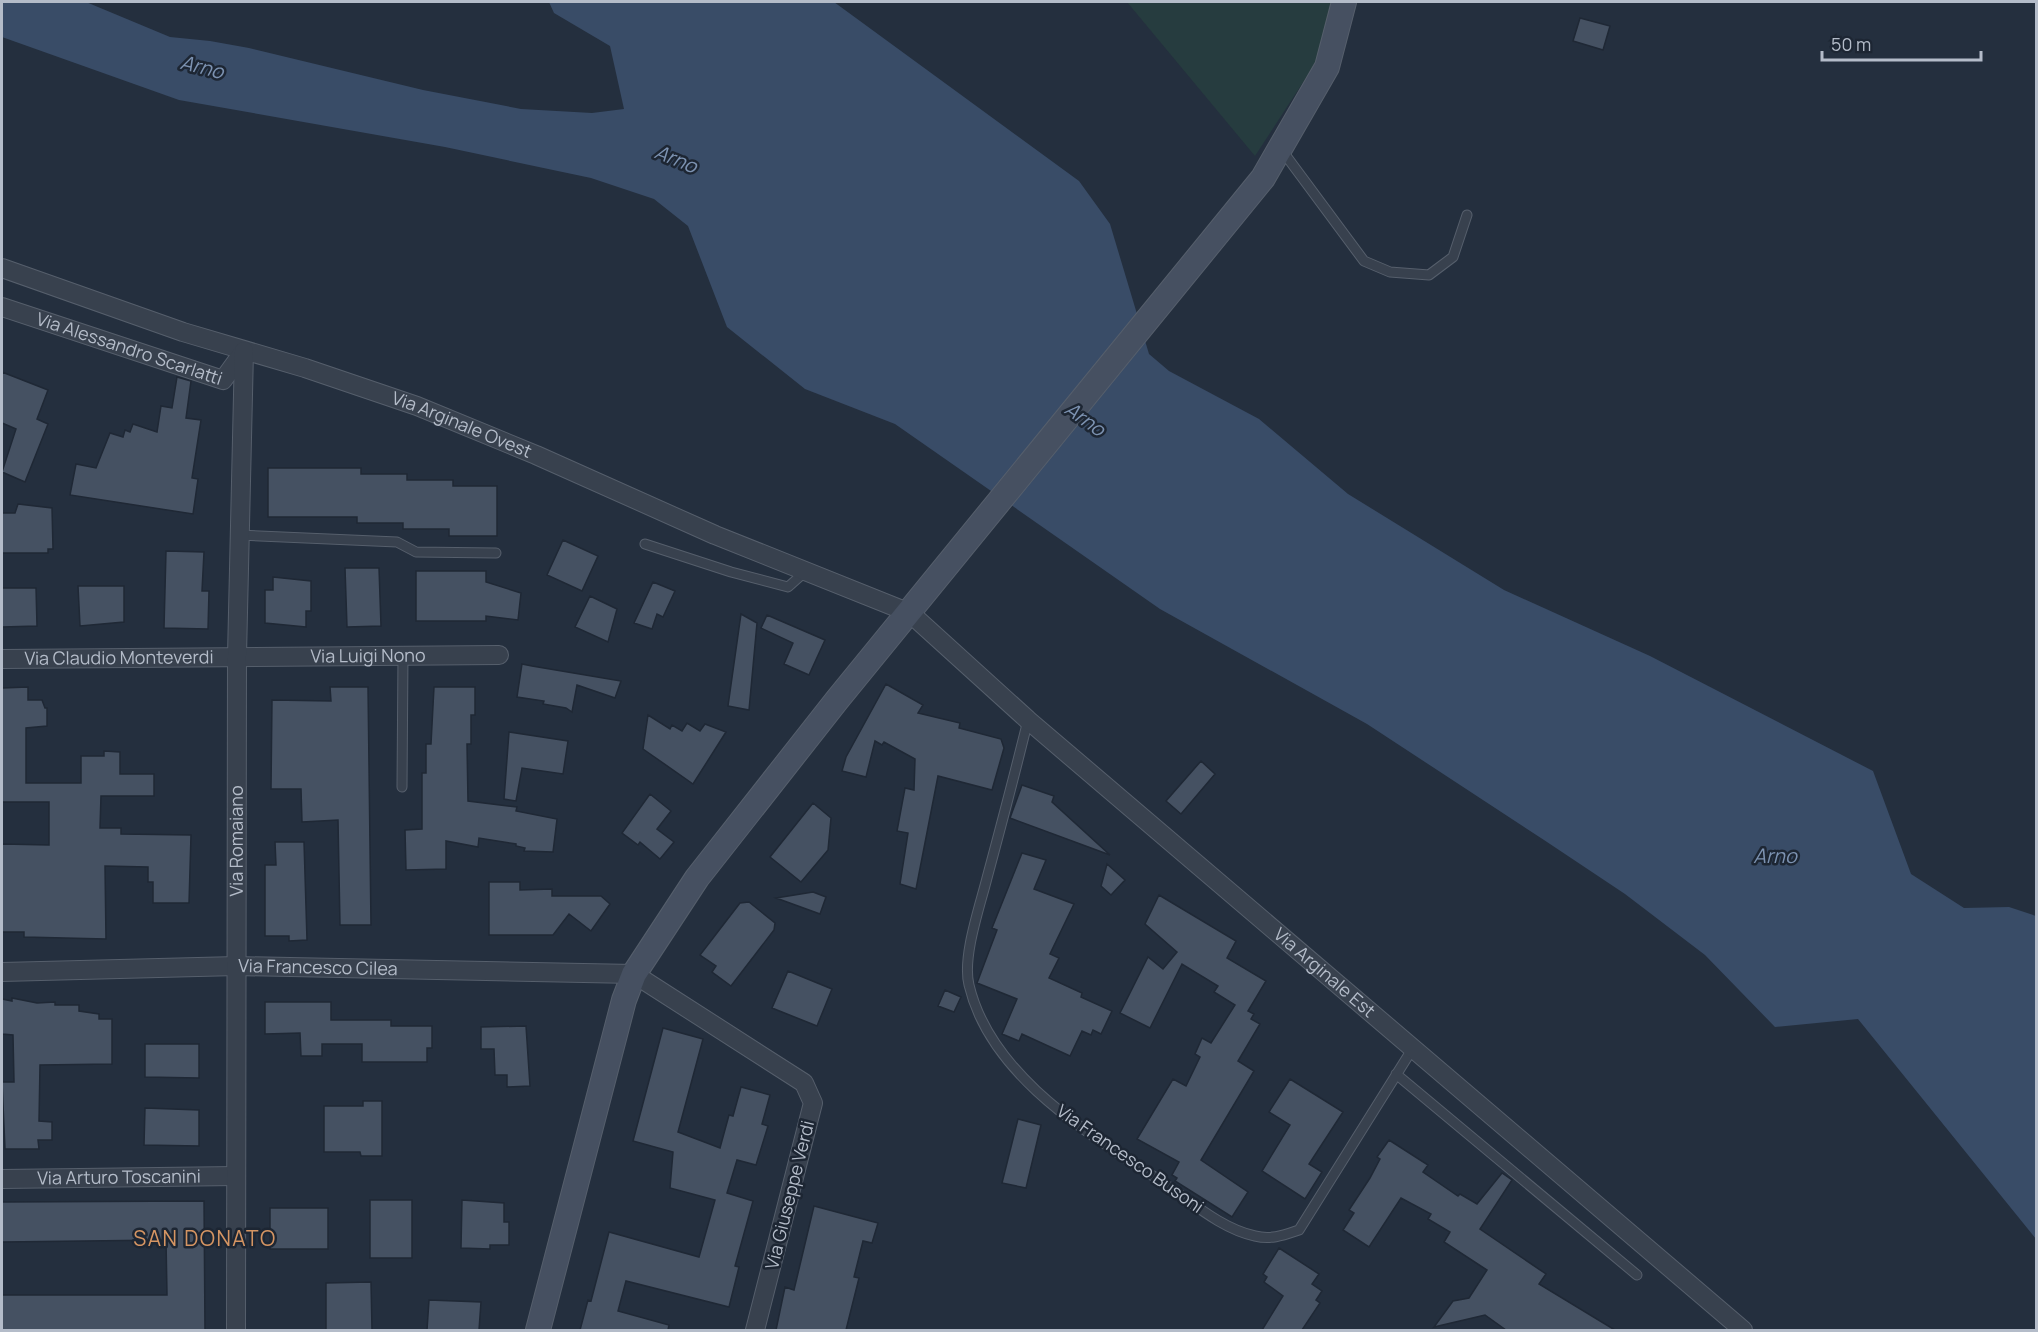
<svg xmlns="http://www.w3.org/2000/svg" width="2038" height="1332" font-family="Manrope,sans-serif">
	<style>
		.green { fill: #263c3f }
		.water { fill: #394c67 }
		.building { fill: #455162; stroke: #1f2835; stroke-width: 1.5 }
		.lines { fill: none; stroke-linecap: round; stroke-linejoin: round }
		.service-casing { stroke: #565f6c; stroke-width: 11 }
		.minor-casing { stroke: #565f6c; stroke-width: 20 }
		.secondary-casing { stroke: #565f6c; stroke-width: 26 }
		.service { stroke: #38414e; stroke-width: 9 }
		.minor { stroke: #38414e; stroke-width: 18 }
		.secondary { stroke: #465061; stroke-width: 24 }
		.labels { text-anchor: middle; stroke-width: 5; stroke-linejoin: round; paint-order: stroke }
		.street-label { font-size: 18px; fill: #b4bcc9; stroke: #1d2633 }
		.water-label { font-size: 20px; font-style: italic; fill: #7c92b1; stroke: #1d2633 }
		.quarter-label { font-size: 21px; letter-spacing: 1.5px; fill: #d59563; stroke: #1d2633 }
	</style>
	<rect width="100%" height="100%" fill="#242f3e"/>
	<path class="green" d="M 1127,2 L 1334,2 L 1326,47 L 1255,156 Z"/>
	<path class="water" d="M 2,2 L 86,2 L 170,37 L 210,41 L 249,48 L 423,90 L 521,109 L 592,113 L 624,109 L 610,46 L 554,13 L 549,2 L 834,2 L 1079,181 L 1110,224 L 1149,354 L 1169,371 L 1259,419 L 1348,494 L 1504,590 L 1650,656 L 1873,771 L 1911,874 L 1964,908 L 2009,907 L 2036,916 L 2036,1239 L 1858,1019 L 1775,1027 L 1705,955 L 1625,894 L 1544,840 L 1367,724 L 1160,609 L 895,424 L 805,389 L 727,327 L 688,226 L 654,199 L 591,178 L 445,147 L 179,100 L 2,37 Z"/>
	<path class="building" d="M 1580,18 L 1610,26 L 1603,50 L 1573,41 Z
		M 2,372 L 48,390 L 37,419 L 48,424 L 25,482 L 2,472 L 16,429 L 2,423 Z
		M 177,377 L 191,381 L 186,418 L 201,420 L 192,478 L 198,479 L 193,514 L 70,495 L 76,464 L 96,468 L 110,433 L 123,437 L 125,430 L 130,432 L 133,424 L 157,432 L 161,406 L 172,408 Z
		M 268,468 L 361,468 L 361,474 L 407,474 L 407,480 L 453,480 L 453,486 L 497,486 L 497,536 L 449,536 L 449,529 L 403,529 L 403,523 L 357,523 L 357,517 L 268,517 Z
		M 18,504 L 52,508 L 53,549 L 48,549 L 48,553 L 2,553 L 2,513 L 15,513 Z
		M 563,540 L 598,556 L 582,591 L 547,575 Z
		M 166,551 L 204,552 L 202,591 L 209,591 L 208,629 L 164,628 Z
		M 345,568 L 379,568 L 381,626 L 347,627 Z
		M 416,571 L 486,571 L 486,582 L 521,593 L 518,620 L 486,616 L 486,621 L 416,621 Z
		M 273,577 L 311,581 L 311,611 L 306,611 L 306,627 L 265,623 L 265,590 L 273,590 Z
		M 653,582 L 675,591 L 663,617 L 657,614 L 652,629 L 634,623 Z
		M 78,586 L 124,586 L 124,622 L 80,626 Z
		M 2,588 L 36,588 L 37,626 L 2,627 Z
		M 590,596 L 617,609 L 608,642 L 575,627 Z
		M 741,614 L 757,623 L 749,710 L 728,706 Z
		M 767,615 L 825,640 L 809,675 L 784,664 L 793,643 L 761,628 Z
		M 522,664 L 532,666 L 621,681 L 615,698 L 577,685 L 572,712 L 566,708 L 543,704 L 544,701 L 517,697 Z
		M 886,684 L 923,705 L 918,713 L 960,723 L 959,728 L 1001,739 L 1004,748 L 992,790 L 938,776 L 916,889 L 900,884 L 908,833 L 897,831 L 905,788 L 914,790 L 915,759 L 884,742 L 882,745 L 875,741 L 866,777 L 842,771 L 846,757 Z
		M 28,687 L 28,700 L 42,700 L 45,708 L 47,708 L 47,726 L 26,728 L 26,783 L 81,783 L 81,756 L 104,756 L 104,751 L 120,752 L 120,774 L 154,774 L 154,796 L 101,796 L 100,828 L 121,828 L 121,834 L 191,835 L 189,903 L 153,903 L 153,882 L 148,882 L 148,867 L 105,866 L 106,939 L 24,937 L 24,932 L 2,932 L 2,844 L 49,845 L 49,802 L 2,802 L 2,688 Z
		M 330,687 L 368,687 L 371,925 L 340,925 L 338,820 L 302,822 L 301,789 L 271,789 L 272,700 L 331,701 Z
		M 434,687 L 475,687 L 475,715 L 471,715 L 471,744 L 467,744 L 468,801 L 517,807 L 516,811 L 557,819 L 553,852 L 524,851 L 525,848 L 516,846 L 516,844 L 479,838 L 478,847 L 446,841 L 446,869 L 406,870 L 405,830 L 422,829 L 422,773 L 426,773 L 426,744 L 431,744 Z
		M 648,715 L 670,729 L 672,725 L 682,731 L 687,723 L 700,731 L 705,724 L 726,732 L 693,784 L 643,749 Z
		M 509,732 L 568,741 L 563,774 L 522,768 L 516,801 L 504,799 Z
		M 1201,761 L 1215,774 L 1181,814 L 1166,801 Z
		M 1022,785 L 1054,796 L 1052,802 L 1110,855 L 1010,818 Z
		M 650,794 L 671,811 L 657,829 L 674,842 L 660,859 L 640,842 L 638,845 L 622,833 Z
		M 813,803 L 831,818 L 828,850 L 801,882 L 770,857 Z
		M 275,842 L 304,842 L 307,940 L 289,941 L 289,936 L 265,936 L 265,865 L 276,865 Z
		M 1022,853 L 1046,860 L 1034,889 L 1074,904 L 1050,954 L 1059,958 L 1049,978 L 1082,993 L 1081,997 L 1112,1011 L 1101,1034 L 1093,1030 L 1091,1035 L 1082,1031 L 1070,1056 L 1022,1034 L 1019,1041 L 1002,1034 L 1017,999 L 977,983 L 997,930 L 992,928 Z
		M 1107,864 L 1125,880 L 1111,895 L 1101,886 Z
		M 489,882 L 520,882 L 520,890 L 552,889 L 552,896 L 601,896 L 610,904 L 591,931 L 569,914 L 553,935 L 489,935 Z
		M 813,892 L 826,897 L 820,914 L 776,898 Z
		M 1159,895 L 1236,941 L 1227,958 L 1266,981 L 1248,1011 L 1254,1014 L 1251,1019 L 1260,1024 L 1238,1061 L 1254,1071 L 1201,1160 L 1248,1192 L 1232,1217 L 1175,1181 L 1177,1178 L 1172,1175 L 1179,1162 L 1137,1139 L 1173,1079 L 1186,1086 L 1200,1057 L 1195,1054 L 1202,1038 L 1211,1043 L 1235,1005 L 1214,992 L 1218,986 L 1182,964 L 1150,1028 L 1120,1013 L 1148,957 L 1163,969 L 1177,952 L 1145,924 Z
		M 749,902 L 775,923 L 774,930 L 731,986 L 712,972 L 716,966 L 700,955 L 740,903 Z
		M 788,971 L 832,989 L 817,1026 L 772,1008 Z
		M 945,990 L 961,997 L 954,1012 L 938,1006 Z
		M 12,998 L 37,1003 L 55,1002 L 55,1005 L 79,1005 L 79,1011 L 99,1014 L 99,1019 L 112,1019 L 112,1064 L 40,1065 L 39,1121 L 52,1122 L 52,1140 L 38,1140 L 39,1149 L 5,1149 L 2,1082 L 14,1082 L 13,1035 L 2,1034 L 2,999 L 12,1001 Z
		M 265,1002 L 331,1002 L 331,1020 L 391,1020 L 391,1026 L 432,1026 L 432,1048 L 427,1048 L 427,1062 L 362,1062 L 362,1044 L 322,1044 L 322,1056 L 301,1056 L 300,1033 L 265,1034 Z
		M 526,1026 L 530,1086 L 507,1087 L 507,1075 L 495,1075 L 494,1049 L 481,1049 L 481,1027 Z
		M 663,1028 L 703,1039 L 678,1132 L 720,1148 L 729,1115 L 733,1116 L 741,1087 L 770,1095 L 762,1124 L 768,1126 L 756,1165 L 737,1160 L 727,1193 L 753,1201 L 735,1266 L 739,1267 L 729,1307 L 626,1281 L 618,1311 L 669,1325 L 668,1330 L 580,1330 L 588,1300 L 591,1301 L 609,1232 L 699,1257 L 715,1200 L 670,1188 L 673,1152 L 633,1141 Z
		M 145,1044 L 199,1044 L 199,1078 L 145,1077 Z
		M 1290,1079 L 1343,1112 L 1309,1164 L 1322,1172 L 1305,1199 L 1262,1171 L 1290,1125 L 1269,1112 Z
		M 363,1101 L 382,1101 L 382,1156 L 361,1156 L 360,1152 L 324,1152 L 324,1106 L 363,1106 Z
		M 145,1108 L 199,1110 L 199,1146 L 144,1145 Z
		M 1018,1119 L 1041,1125 L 1026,1188 L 1002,1183 Z
		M 1389,1140 L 1428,1165 L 1423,1172 L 1458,1196 L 1460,1194 L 1477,1204 L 1502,1173 L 1512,1180 L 1480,1229 L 1546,1274 L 1539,1284 L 1615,1330 L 1506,1330 L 1485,1315 L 1434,1327 L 1453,1301 L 1469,1298 L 1487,1270 L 1444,1242 L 1450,1232 L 1428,1219 L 1431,1214 L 1401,1198 L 1369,1247 L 1343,1230 L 1354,1213 L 1349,1210 L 1370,1178 L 1380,1159 L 1377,1157 Z
		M 370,1200 L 412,1200 L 412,1258 L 370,1258 Z
		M 462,1200 L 504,1203 L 504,1222 L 509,1222 L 509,1245 L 490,1245 L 490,1249 L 461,1248 Z
		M 204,1201 L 205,1330 L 2,1330 L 2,1295 L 167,1295 L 166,1240 L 2,1242 L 2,1202 Z
		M 814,1206 L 878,1223 L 872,1243 L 863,1241 L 854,1277 L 859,1278 L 846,1330 L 776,1330 L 785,1287 L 794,1290 Z
		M 270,1208 L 328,1208 L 328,1249 L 270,1249 Z
		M 1279,1248 L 1319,1274 L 1312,1284 L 1322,1291 L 1316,1300 L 1320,1303 L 1302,1330 L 1262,1330 L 1283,1296 L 1264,1282 L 1267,1277 L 1263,1274 Z
		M 371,1282 L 372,1330 L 326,1330 L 326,1283 Z
		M 429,1300 L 481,1302 L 479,1330 L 427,1330 Z"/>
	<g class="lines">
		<g class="service-casing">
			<path id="service" d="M 1281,149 L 1364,261 L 1390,272 L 1429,275 L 1453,257 L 1467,215
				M 239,535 L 397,542 L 416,552 L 496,553
				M 645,544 L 731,572 L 788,587 L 806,571
				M 1028,720 C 1015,773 1001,826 987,878 C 980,906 962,957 969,985 C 991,1078 1092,1135 1165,1184 C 1193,1203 1222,1229 1255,1236 C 1272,1240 1284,1235 1299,1230 L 1413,1048
				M 402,787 L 403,655
				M 1396,1074 L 1637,1275"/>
		</g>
		<g class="minor-casing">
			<g id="minor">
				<path id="s1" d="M 2,268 L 183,332 L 305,368 L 417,406 L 536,455 L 715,535 L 910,613 L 1028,720 L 1743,1330"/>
				<path id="s2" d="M 2,307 L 223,380 L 244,351"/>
				<path id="s3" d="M 2,659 L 499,655"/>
				<path id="s4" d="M 2,972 L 237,966 L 634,974 L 804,1083 L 813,1103 L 755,1330"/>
				<path id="s5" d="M 2,1179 L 236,1176"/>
				<path id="s6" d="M 236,1330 L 237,656 L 244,351"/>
			</g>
		</g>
		<g class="secondary-casing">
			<path id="secondary" d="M 538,1330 L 624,1000 L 634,974 L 697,878 L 837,700 L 1263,178 L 1327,67 L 1344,2"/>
		</g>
		<use href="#service" class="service"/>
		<use href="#minor" class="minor"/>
		<use href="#secondary" class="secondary"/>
	</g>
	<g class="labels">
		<g class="street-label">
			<text dy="6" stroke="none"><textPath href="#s2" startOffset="134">Via Alessandro Scarlatti</textPath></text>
			<text dy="6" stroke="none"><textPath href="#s1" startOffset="486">Via Arginale Ovest</textPath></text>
			<text dy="6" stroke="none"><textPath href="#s3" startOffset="366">Via Luigi Nono</textPath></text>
			<text dy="6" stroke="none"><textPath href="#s3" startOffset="117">Via Claudio Monteverdi</textPath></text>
			<text dy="6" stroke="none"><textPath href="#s6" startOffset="489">Via Romaiano</textPath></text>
			<text dy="6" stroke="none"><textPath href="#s4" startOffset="316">Via Francesco Cilea</textPath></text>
			<text dy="6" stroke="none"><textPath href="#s1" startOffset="1521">Via Arginale Est</textPath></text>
			<text transform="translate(1130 1159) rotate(35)" y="6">Via Francesco Busoni</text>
			<text dy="6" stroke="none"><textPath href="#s5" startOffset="117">Via Arturo Toscanini</textPath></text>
			<text transform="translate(790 1195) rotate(-76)" y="6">Via Giuseppe Verdi</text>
		</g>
		<g class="water-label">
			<text transform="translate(202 67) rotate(14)" y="7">Arno</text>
			<text transform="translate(676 159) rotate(22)" y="7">Arno</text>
			<text transform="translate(1085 419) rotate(35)" y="7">Arno</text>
			<text x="1775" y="863">Arno</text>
		</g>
		<g class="quarter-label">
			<text x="205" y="1246">SAN DONATO</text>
		</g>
	</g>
	<rect width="2038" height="1332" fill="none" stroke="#b4bcc9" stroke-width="6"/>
	<path d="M1822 51v9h159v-9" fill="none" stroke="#b4bcc9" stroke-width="3"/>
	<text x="1831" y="51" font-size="18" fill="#b4bcc9" stroke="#1d2633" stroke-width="4.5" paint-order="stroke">50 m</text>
</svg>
